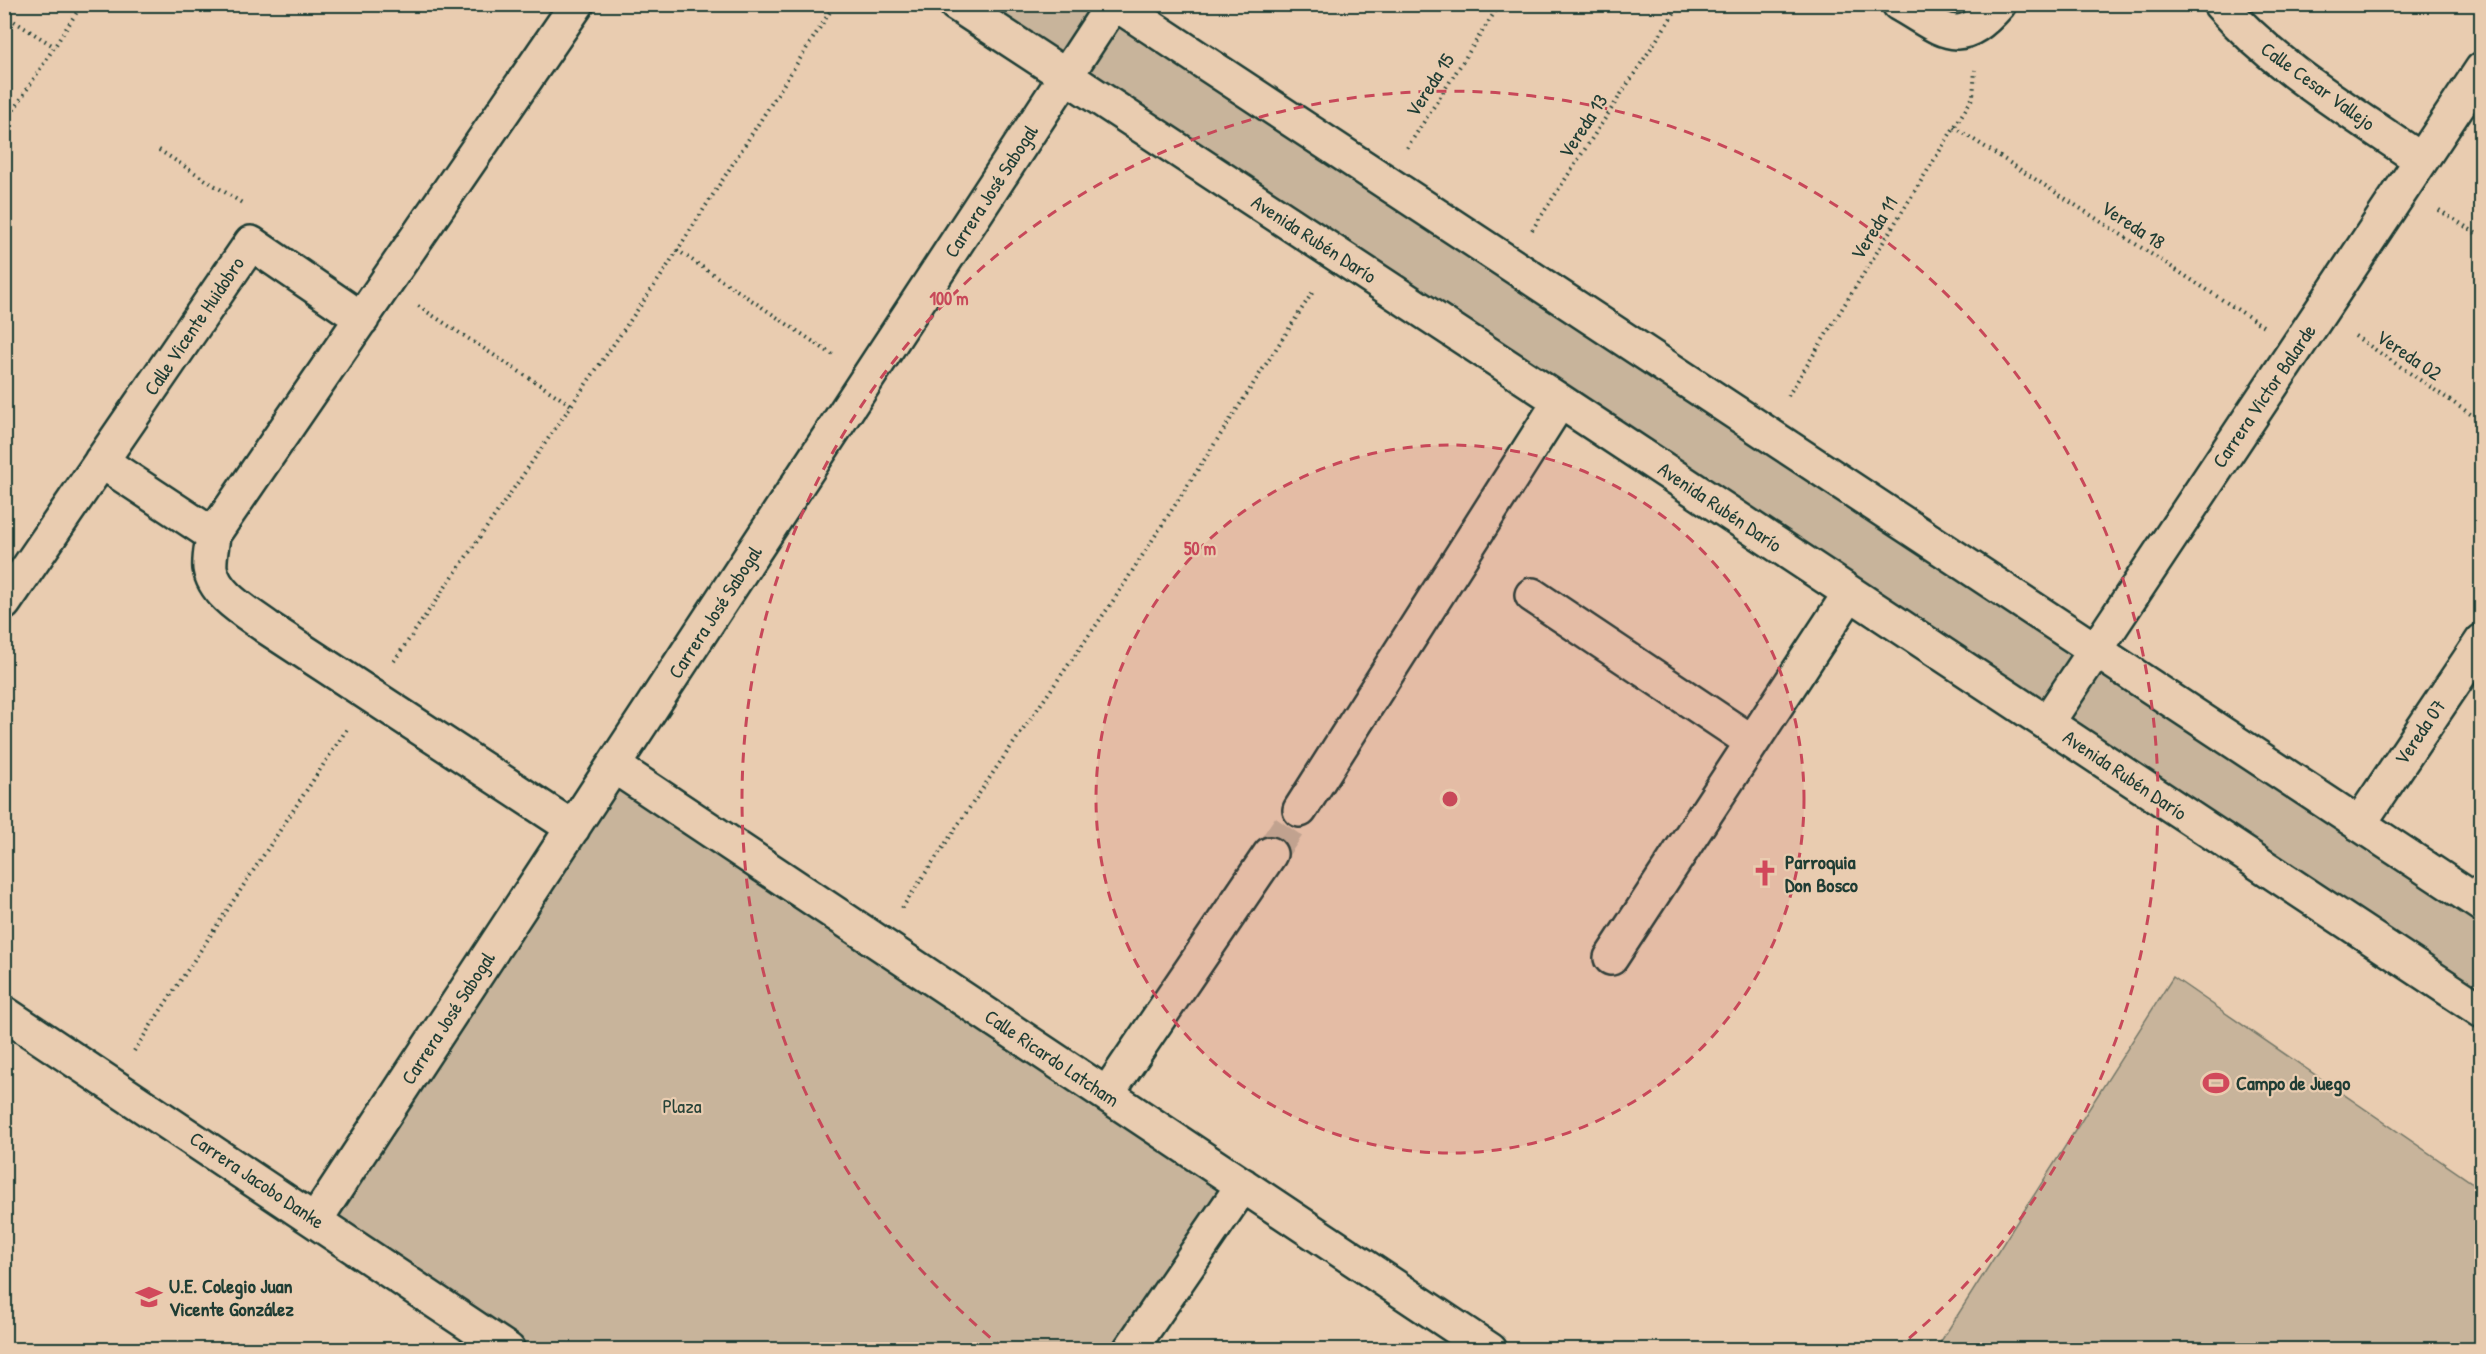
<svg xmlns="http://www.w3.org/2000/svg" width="2486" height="1354" font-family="'Patrick Hand',sans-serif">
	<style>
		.green { fill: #c8b49b; stroke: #747868; stroke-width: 1.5 }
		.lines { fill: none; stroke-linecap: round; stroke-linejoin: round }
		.minor-tunnel { stroke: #c1af97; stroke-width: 33; stroke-dasharray: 33 16; stroke-linecap: butt }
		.minor-casing { stroke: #1f3d34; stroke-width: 38 }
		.path { stroke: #1f3d34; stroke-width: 4; stroke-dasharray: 1.5 4.5; stroke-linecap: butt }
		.minor { stroke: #e9ccb0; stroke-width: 33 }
		.ring { fill: none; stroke: #c84859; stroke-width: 3; stroke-dasharray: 10 8 }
		.labels { text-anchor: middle; stroke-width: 4.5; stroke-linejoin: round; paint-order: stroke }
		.street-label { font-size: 20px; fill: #1f3d34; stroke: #e9ccb0 }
		.poi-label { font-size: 20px; font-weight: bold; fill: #1f3d34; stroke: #e9ccb0; text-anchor: start }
		.park-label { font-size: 20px; fill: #274339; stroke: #e9ccb0 }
		.centre { fill: #c84859; stroke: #e9ccb0; stroke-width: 3 }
		.ring-label { font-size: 18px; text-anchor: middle; font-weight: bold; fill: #c84859; stroke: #e9ccb0; stroke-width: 4.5; stroke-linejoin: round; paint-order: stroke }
	</style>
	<rect width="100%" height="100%" fill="#e9ccb0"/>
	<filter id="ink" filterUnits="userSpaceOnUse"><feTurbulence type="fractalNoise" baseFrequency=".0167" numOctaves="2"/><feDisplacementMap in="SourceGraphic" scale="12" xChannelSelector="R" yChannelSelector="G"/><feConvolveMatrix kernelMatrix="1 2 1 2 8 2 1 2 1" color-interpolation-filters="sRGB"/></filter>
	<g filter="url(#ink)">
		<path class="green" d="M 956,5 L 1116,5 L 2481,905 L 2481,1011 Z
			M 614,766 L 1243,1185 L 1130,1350 L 508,1349 L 316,1219 Z
			M 2173,977 L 2481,1189 L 2481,1349 L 1936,1349 Z"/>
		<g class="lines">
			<path class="minor-tunnel" d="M 1270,854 L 1300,810"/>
			<g class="minor-casing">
				<path id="minor" d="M 956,4 L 1560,401 L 2482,1011
					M 1116,4 L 2482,905
					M 1899,4 C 1945,30 1958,51 1999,4
					M 2220,4 C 2276,68 2352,112 2421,160
					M 101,461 L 213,535
					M 213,535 L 577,4
					M 213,535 C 212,546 209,558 210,568 C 214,595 248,613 268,628 L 573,828
					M 1532,595 L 1752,742
					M 4,603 L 251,243 L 362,319
					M 2047,723 L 2482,69
					M 614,766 L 1490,1350
					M 1300,810 L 1560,401
					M 2359,824 L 2482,641
					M 1611,958 L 1850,593
					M 4,1013 L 508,1350
					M 1107,1094 L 1270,854
					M 316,1219 L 1113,4
					M 1130,1350 L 1243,1185"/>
			</g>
			<path class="path" d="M 4,15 L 55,47
				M 4,125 L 82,4
				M 1954,127 L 2263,326
				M 1407,148 L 1500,4
				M 159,150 L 242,203
				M 2439,210 L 2482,237
				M 1532,230 L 1680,4
				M 677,250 L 833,355
				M 418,306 L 571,405
				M 2355,336 L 2482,422
				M 1788,396 L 1973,97 L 1975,70
				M 394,661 L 661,276 L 835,4
				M 902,908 L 999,764 L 1113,601 L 1314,290
				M 134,1051 L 347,729"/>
			<use href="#minor" class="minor"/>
		</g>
	</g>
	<circle cx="1450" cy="799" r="354" fill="#c84859" fill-opacity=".12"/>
	<g class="ring">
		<circle cx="1450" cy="799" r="354"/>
		<path d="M1004 1349A708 708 0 1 1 1896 1349"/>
	</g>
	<defs>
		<g id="church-bare" transform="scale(2.07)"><path d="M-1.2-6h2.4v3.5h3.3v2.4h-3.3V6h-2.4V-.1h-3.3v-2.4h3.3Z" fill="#d1495b" stroke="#e9ccb0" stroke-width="2.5" paint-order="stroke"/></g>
		<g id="stadium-bare" transform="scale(2.07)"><path d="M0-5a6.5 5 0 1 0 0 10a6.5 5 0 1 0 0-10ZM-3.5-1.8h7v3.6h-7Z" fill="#d1495b" stroke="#e9ccb0" stroke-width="2.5" paint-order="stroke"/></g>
		<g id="school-bare" transform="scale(2.07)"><path d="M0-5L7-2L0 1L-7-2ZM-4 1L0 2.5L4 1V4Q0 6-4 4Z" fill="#d1495b" stroke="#e9ccb0" stroke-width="2.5" paint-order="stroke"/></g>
	</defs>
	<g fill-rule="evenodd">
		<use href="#church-bare" x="1765" y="873"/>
		<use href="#stadium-bare" x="2216" y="1083"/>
		<use href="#school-bare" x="149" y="1297"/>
	</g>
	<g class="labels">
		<g class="street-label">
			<text transform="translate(1430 85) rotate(-57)" y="7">Vereda 15</text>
			<text transform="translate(2318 86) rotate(36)" y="7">Calle Cesar Vallejo</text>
			<text transform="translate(1583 126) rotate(-57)" y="7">Vereda 13</text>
			<text transform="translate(991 191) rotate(-57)" y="7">Carrera José Sabogal</text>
			<text transform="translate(2133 225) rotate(33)" y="7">Vereda 18</text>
			<text transform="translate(1874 228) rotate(-58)" y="7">Vereda 11</text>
			<text transform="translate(1314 239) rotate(33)" y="7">Avenida Rubén Darío</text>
			<text transform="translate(194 326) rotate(-56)" y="7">Calle Vicente Huidobro</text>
			<text transform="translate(2409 355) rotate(34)" y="7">Vereda 02</text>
			<text transform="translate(2264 396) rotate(-56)" y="7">Carrera Victor Balarde</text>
			<text transform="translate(1720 507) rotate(34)" y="7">Avenida Rubén Darío</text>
			<text transform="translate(715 612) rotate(-57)" y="7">Carrera José Sabogal</text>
			<text transform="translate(2420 732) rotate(-56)" y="7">Vereda 07</text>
			<text transform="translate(2125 775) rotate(34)" y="7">Avenida Rubén Darío</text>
			<text transform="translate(448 1018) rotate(-57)" y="7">Carrera José Sabogal</text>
			<text transform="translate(1052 1058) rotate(34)" y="7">Calle Ricardo Latcham</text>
			<text transform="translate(257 1180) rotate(34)" y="7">Carrera Jacobo Danke</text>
		</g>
		<g class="poi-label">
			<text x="1785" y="869">Parroquia<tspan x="1785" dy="23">Don Bosco</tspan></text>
			<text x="2236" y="1090">Campo de Juego</text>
			<text x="169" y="1293">U.E. Colegio Juan<tspan x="169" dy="23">Vicente González</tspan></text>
		</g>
		<g class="park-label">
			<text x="682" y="1113">Plaza</text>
		</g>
	</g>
	<circle cx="1450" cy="799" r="9" class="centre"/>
	<g class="ring-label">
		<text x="949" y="305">100 m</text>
		<text x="1200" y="555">50 m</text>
	</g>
	<rect width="2486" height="1354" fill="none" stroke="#e9ccb0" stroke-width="24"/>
	<rect x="12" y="12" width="2462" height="1330" fill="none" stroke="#1f3d34" stroke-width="2" filter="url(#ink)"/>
</svg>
